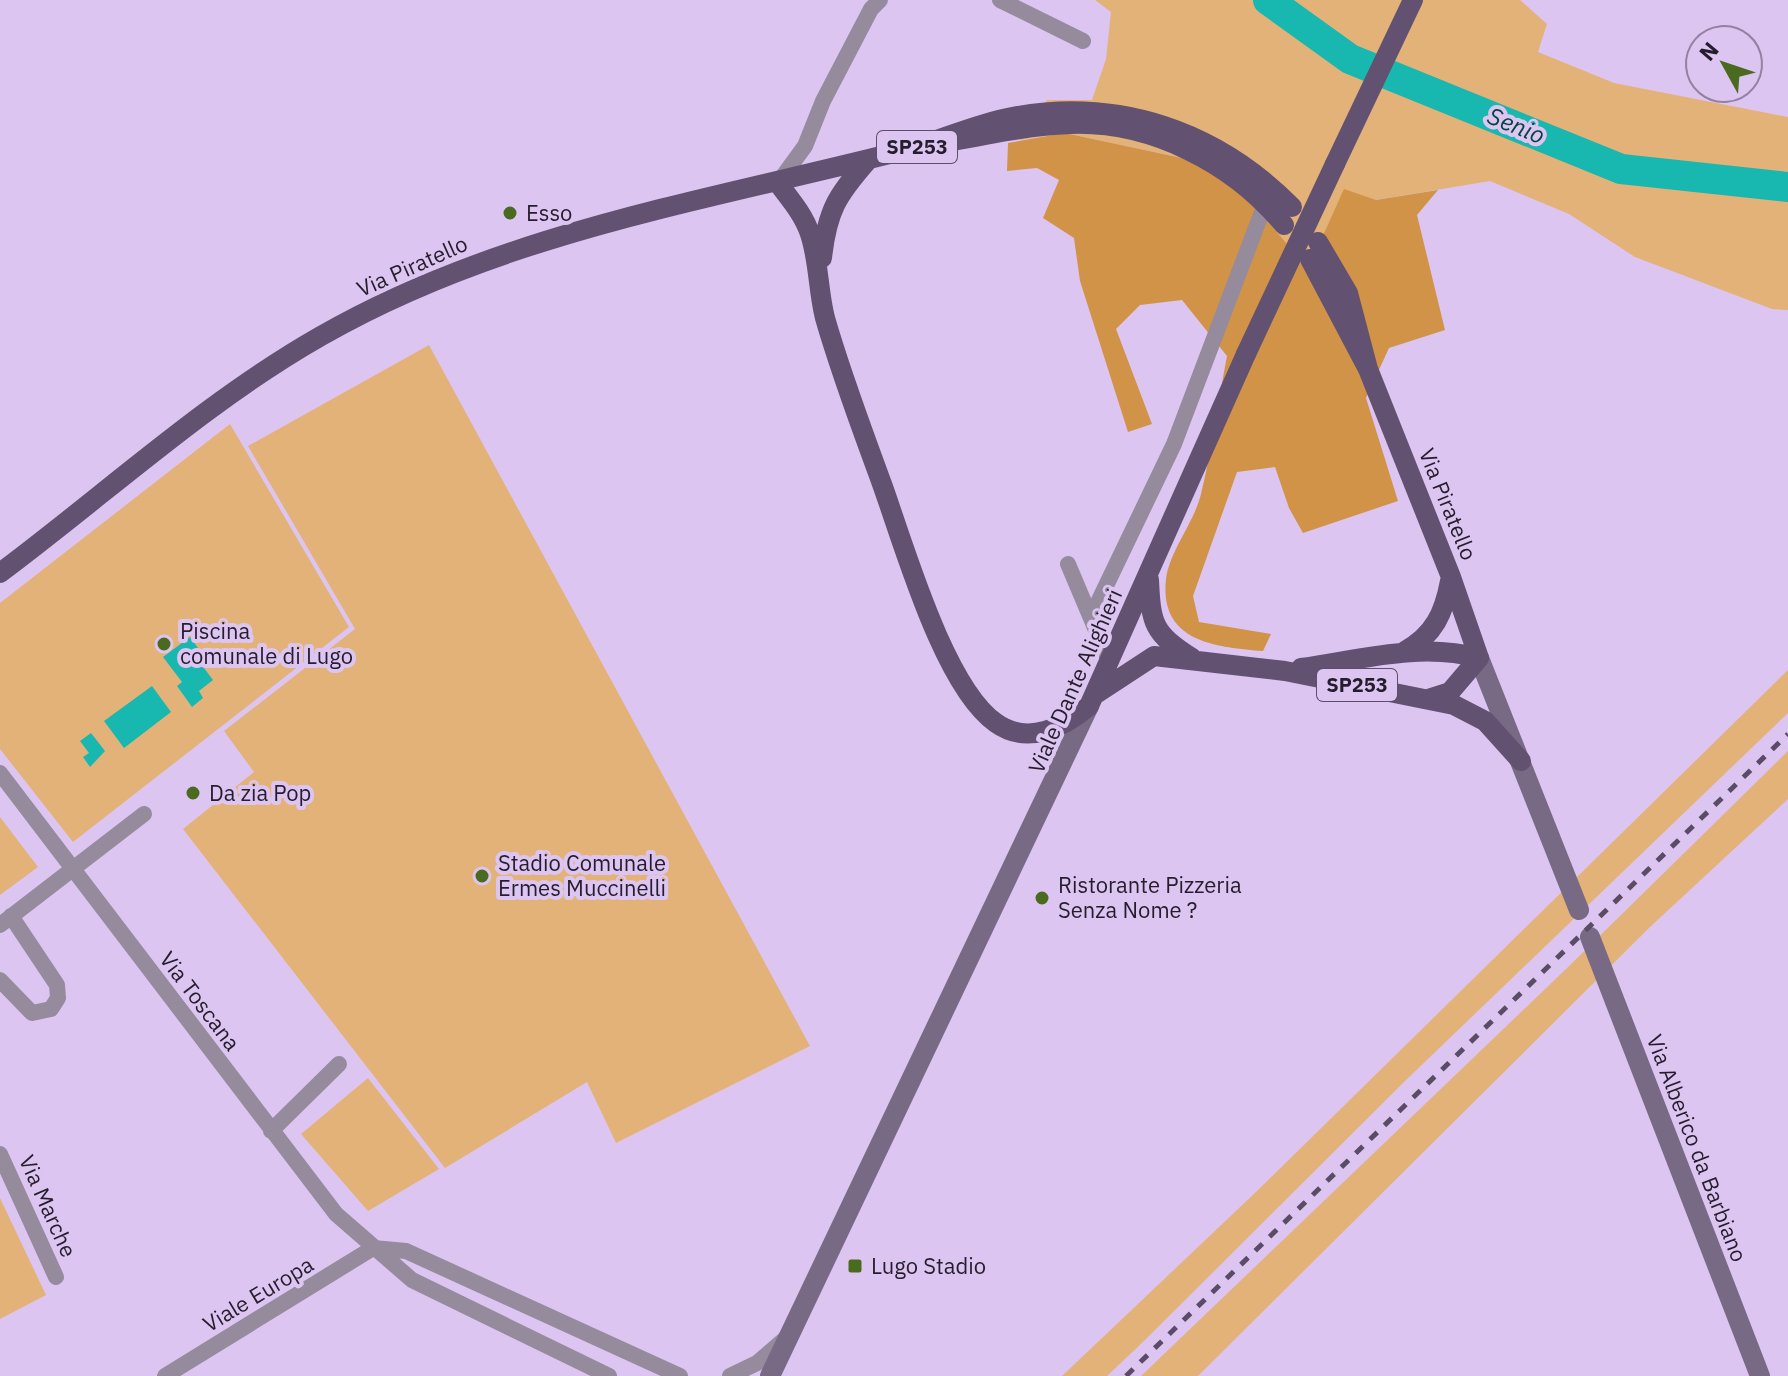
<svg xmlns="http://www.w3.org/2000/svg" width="1788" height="1376" font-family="'IBM Plex Sans',sans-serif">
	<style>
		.green { fill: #e3b279 }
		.forest { fill: #d09347 }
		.water { fill: #18b7b0 }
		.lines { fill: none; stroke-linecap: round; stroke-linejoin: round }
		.river { stroke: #18b7b0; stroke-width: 30 }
		.street { stroke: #958b9d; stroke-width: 16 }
		.secondary { stroke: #786984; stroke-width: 20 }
		.primary { stroke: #635171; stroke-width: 20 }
		.rail { stroke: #5a4c64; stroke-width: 5; stroke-dasharray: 10 10; stroke-linecap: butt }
		.primary-bridge { stroke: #635171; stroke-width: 20 }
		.poi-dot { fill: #4a6a1f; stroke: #ddc5f1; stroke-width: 3 }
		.labels { text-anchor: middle; stroke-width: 8; stroke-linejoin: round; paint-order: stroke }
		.shield { fill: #ddc5f1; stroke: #5c4f67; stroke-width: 2 }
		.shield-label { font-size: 20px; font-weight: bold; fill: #251c2c }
		.poi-label { font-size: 22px; fill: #251c2c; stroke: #ddc5f1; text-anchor: start }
		.street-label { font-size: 22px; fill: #251c2c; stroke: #ddc5f1 }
		.water-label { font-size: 24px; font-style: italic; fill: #034541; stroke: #ddc5f1 }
	</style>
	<rect width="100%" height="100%" fill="#ddc5f1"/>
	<path class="green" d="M 1095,0 L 1520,0 L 1547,24 L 1538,52 L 1614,83 L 1788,117 L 1788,310 L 1772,309 L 1635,257 L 1569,214 L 1490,181 L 1376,200 L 1308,269 L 1205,163 L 1065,133 L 1020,140 L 1047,100 L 1092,100 L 1106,59 L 1111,12 Z
		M 429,345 L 810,1046 L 616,1143 L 587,1082 L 445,1168 L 183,829 L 254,772 L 224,731 L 355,629 L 248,446 Z
		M 230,424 L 349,627 L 73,842 L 0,749 L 0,603 Z
		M 1788,670 L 1788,713 L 1404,1082 L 1144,1341 L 1107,1376 L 1062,1376 L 1257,1191 Z
		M 1788,751 L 1788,799 L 1650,927 L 1198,1376 L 1141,1376 L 1566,969 Z
		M 0,817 L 38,867 L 0,895 Z
		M 368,1078 L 439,1169 L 368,1211 L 301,1134 Z
		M 0,1198 L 46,1295 L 0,1319 Z"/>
	<path class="forest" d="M 1065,133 L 1205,163 L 1253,204 L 1308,269 L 1344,189 L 1376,200 L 1438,190 L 1417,215 L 1445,330 L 1389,348 L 1366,398 L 1398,501 L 1303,533 L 1289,508 L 1275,467 L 1237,472 L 1193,596 L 1199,622 L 1271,634 L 1263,651 C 1216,647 1159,642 1166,579 C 1170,550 1194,523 1201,494 C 1212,449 1218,402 1227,356 L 1182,300 L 1140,305 L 1116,329 L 1152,424 L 1128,432 L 1080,281 L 1074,238 L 1043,218 L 1059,180 L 1037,168 L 1007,171 L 1008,143 Z"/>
	<path class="water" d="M 190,637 L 209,663 L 204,668 L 213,680 L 199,691 L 203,698 L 192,707 L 177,686 L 182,682 L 163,657 Z
		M 152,686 L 171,712 L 124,748 L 104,721 Z
		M 91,733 L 105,751 L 90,767 L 83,757 L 89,753 L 80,741 Z"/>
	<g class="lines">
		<path class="river" d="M 1268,0 L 1350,59 L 1621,169 L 1788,187"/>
		<path class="street" d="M 1000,0 L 1083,41
			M 778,183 L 805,146 L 823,101 L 871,9 L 880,0
			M 1068,564 L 1109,661
			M 1091,617 L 1174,444 L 1265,204
			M 0,773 L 336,1214 L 412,1280 L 609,1376
			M 0,925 L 144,814
			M 0,980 L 32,1013 L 51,1009 L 58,998 L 57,985 L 11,916
			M 271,1131 L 339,1064
			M 0,1154 L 56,1277
			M 373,1248 L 406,1251 L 680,1376
			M 165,1376 L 373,1248
			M 730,1376 L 757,1363 L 786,1338"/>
		<path class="secondary" d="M 1479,658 L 1579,910
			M 1590,937 L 1760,1376
			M 770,1376 L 1089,706"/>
		<path class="primary" d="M 1335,164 L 1413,0
			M 778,183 C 790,199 804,215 810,234 C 819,261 818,291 825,318 C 841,374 862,429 882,484 C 904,545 944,687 996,723 C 1028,746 1064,727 1089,706 L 1246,354
			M 1284,225 C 1233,163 1151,121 1070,124 C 1018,126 964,140 913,148 C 945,138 979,123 1012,117 C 1119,97 1217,131 1292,207
			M 822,258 C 827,211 837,195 868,160
			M 1310,259 L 1368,369 L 1348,293 L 1318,242
			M 1368,369 L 1451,577 L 1479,658
			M 0,573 C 106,494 205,402 321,336 C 504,231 712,200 913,148
			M 1149,580 C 1151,624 1153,633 1192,658
			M 1405,651 C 1434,635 1444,613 1450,581
			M 1301,668 C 1359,660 1421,642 1479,658
			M 1096,694 L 1154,656 L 1285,671 L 1454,705 L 1485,721 L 1521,761
			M 1428,699 L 1450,692 L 1479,658"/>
		<path class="rail" d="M 1126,1376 L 1788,734"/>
		<path class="primary-bridge" d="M 1246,354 L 1335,164"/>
	</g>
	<g class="poi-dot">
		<circle cx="510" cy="213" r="8"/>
		<circle cx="164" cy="644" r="8"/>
		<circle cx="193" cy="793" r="8"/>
		<circle cx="482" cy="876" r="8"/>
		<circle cx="1042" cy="898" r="8"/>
		<rect x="847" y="1258" width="16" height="16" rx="4"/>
	</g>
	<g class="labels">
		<g class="shield">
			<rect x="877" y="131" width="80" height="32" rx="6"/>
			<rect x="1317" y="669" width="80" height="32" rx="6"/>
		</g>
		<g class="shield-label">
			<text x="917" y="154">SP253</text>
			<text x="1357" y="692">SP253</text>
		</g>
		<g class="poi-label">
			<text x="526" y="221">Esso</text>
			<text x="180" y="639">Piscina<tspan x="180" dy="25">comunale di Lugo</tspan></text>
			<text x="209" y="801">Da zia Pop</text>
			<text x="498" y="871">Stadio Comunale<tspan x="498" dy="25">Ermes Muccinelli</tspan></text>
			<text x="1058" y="893">Ristorante Pizzeria<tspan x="1058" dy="25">Senza Nome ?</tspan></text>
			<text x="871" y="1274">Lugo Stadio</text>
		</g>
		<g class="street-label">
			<text transform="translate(412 266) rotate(-24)" y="8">Via Piratello</text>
			<text transform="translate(1448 504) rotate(68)" y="8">Via Piratello</text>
			<text transform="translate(1075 681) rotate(-66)" y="8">Viale Dante Alighieri</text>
			<text transform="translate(200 1001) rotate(53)" y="8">Via Toscana</text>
			<text transform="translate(1697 1148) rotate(69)" y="8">Via Alberico da Barbiano</text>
			<text transform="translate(48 1206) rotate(66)" y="8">Via Marche</text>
			<text transform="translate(258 1294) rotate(-31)" y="8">Viale Europa</text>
		</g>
		<g class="water-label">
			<text transform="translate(1516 126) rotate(22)" y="8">Senio</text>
		</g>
	</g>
	<g transform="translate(1724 64) rotate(310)"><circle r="38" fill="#ddc5f1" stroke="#9381a2" stroke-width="2"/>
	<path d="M0-6L14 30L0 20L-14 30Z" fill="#4a6a1f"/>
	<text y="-12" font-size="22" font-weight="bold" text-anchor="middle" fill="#251c2c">N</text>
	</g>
</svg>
